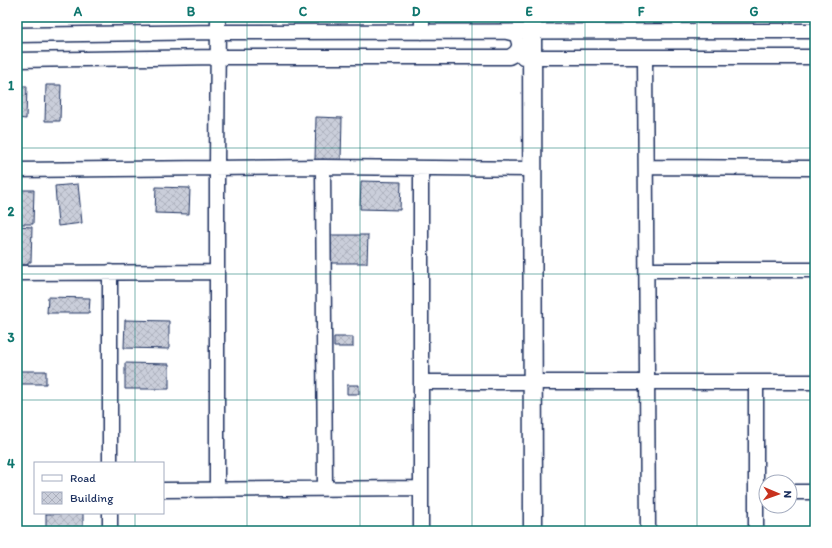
<svg xmlns="http://www.w3.org/2000/svg" width="832" height="548" font-family="Itim,sans-serif">
	<style>
		.building { fill: url(#building-cross-hatch); stroke: #1b2f5e }
		.lines { fill: none; stroke-linecap: round; stroke-linejoin: round }
		.minor-casing { stroke: #1b2f5e; stroke-width: 17 }
		.tertiary-casing { stroke: #1b2f5e; stroke-width: 21 }
		.minor { stroke: #fff; stroke-width: 14 }
		.tertiary { stroke: #fff; stroke-width: 18 }
		.grid { fill: none; stroke: #0f766e; stroke-width: 1; stroke-opacity: 0.55 }
		.neatline { fill: none; stroke: #0f766e; stroke-width: 1.5 }
		.grid-label { font-size: 13px; text-anchor: middle; font-weight: bold; fill: #0f766e }
	</style>
	<defs>
		<pattern id="building-cross-hatch" width="8" height="8" patternUnits="userSpaceOnUse"><rect width="8" height="8" fill="#caceda"/><path d="M0 0l8 8M0 8l8-8" fill="none" stroke="#adb1be"/></pattern>
	</defs>
	<rect width="100%" height="100%" fill="#fff"/>
	<filter id="ink" filterUnits="userSpaceOnUse"><feTurbulence type="fractalNoise" baseFrequency=".025" numOctaves="2"/><feDisplacementMap in="SourceGraphic" scale="8" xChannelSelector="R" yChannelSelector="G"/><feConvolveMatrix kernelMatrix="1 2 1 2 8 2 1 2 1" color-interpolation-filters="sRGB"/></filter>
	<g filter="url(#ink)">
		<path class="building" d="M 46,85 L 61,85 L 60,121 L 45,121 Z
			M 17,86 L 27,86 L 26,119 L 17,118 Z
			M 316,117 L 342,118 L 341,160 L 315,160 Z
			M 361,181 L 401,182 L 400,210 L 360,209 Z
			M 78,184 L 82,223 L 58,226 L 55,186 Z
			M 156,187 L 190,188 L 189,214 L 155,213 Z
			M 17,190 L 34,190 L 33,224 L 17,224 Z
			M 17,226 L 32,227 L 31,262 L 28,262 L 28,265 L 17,265 Z
			M 324,235 L 368,235 L 367,263 L 324,263 Z
			M 48,297 L 90,298 L 89,313 L 47,313 Z
			M 125,320 L 169,321 L 169,349 L 124,348 Z
			M 334,337 L 353,337 L 353,347 L 334,347 Z
			M 125,363 L 169,364 L 169,389 L 125,389 Z
			M 17,371 L 46,371 L 46,384 L 17,384 Z
			M 347,385 L 359,385 L 359,394 L 347,394 Z
			M 83,513 L 83,531 L 46,531 L 46,514 Z"/>
		<g class="lines">
			<g class="minor-casing">
				<path id="minor" d="M 422,32 L 422,17
					M 17,35 L 218,32 L 815,31
					M 523,57 L 815,57
					M 645,57 L 648,531
					M 17,60 L 218,57 L 509,57 C 520,52 522,43 515,34 L 507,32
					M 323,167 L 325,488
					M 646,167 L 815,168
					M 421,168 L 421,531
					M 17,170 L 323,167 L 532,169
					M 647,270 L 815,270
					M 17,273 L 217,272
					M 421,382 L 815,382
					M 110,463 L 110,272
					M 217,489 L 217,168 L 218,17
					M 163,490 L 421,488
					M 790,492 L 815,492
					M 110,513 L 110,531
					M 756,531 L 756,382"/>
			</g>
			<g class="tertiary-casing">
				<path id="tertiary" d="M 532,17 L 533,531"/>
			</g>
			<use href="#minor" class="minor"/>
			<use href="#tertiary" class="tertiary"/>
		</g>
	</g>
	<path class="grid" d="M 135,17 L 135,463M 247,17 L 247,531M 360,17 L 360,531M 472,17 L 472,531M 585,17 L 585,531M 697,17 L 697,531M 17,148 L 815,148M 17,274 L 815,274M 17,400 L 815,400M 135,513 L 135,531"/>
	<rect width="832" height="548" fill="none" stroke="#fff" stroke-width="44"/>
	<rect x="34" y="462" width="130" height="52" fill="#ffffff" stroke="#a4acbf"/>
	<rect x="42" y="475" width="20" height="6" fill="#ffffff" stroke="#a4acbf"/>
	<text x="70" y="482" font-size="12" fill="#1b2f5e">Road</text>
	<rect x="42" y="492" width="20" height="12" fill="url(#building-cross-hatch)" stroke="#a4acbf"/>
	<text x="70" y="502" font-size="12" fill="#1b2f5e">Building</text>
	<g transform="translate(778 494) rotate(92)"><circle r="19" fill="#ffffff" stroke="#a4acbf"/>
	<path d="M0-3L7 15L0 10L-7 15Z" fill="#c8321e"/>
	<text y="-6" font-size="11" font-weight="bold" text-anchor="middle" fill="#1b2f5e">N</text>
	</g>
	<rect x="22" y="22" width="788" height="504" class="neatline"/>
	<g class="grid-label">
		<text x="78" y="16">A</text>
		<text x="191" y="16">B</text>
		<text x="303" y="16">C</text>
		<text x="416" y="16">D</text>
		<text x="529" y="16">E</text>
		<text x="641" y="16">F</text>
		<text x="754" y="16">G</text>
		<text x="11" y="90">1</text>
		<text x="11" y="216">2</text>
		<text x="11" y="342">3</text>
		<text x="11" y="468">4</text>
	</g>
</svg>
